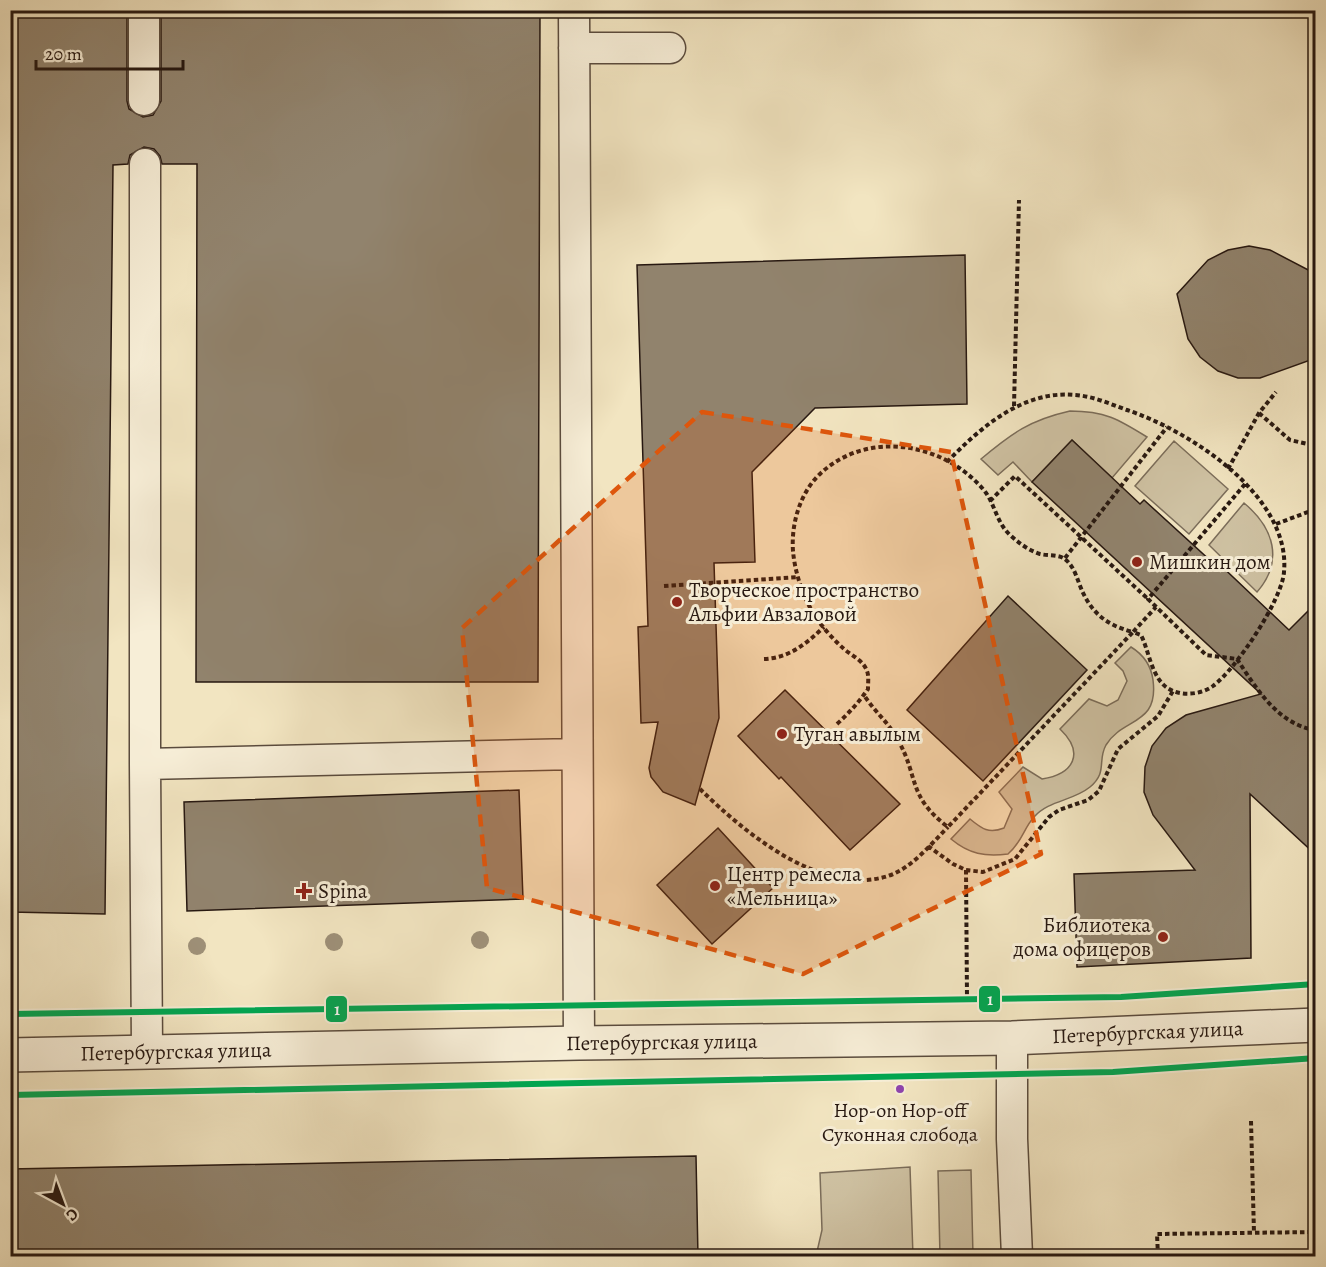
<svg xmlns="http://www.w3.org/2000/svg" width="1326" height="1267" font-family="Alegreya,serif">
	<style>
		.green { fill: #cfc2a3; stroke: #7b6d5a; stroke-width: 1.5 }
		.building { fill: #91836d; stroke: #271811; stroke-width: 1.5 }
		.lines { fill: none; stroke-linecap: round; stroke-linejoin: round }
		.service-casing { stroke: #5a4b3d; stroke-width: 33 }
		.minor-casing { stroke: #5a4b3d; stroke-width: 36 }
		.path { stroke: #271811; stroke-width: 4; stroke-dasharray: 4.5 3; stroke-linecap: butt }
		.service { stroke: #f7eed7; stroke-width: 30 }
		.minor { stroke: #f7eed7; stroke-width: 33 }
		.metro-1-casing { stroke: #f7eed7; stroke-width: 10 }
		.metro-1 { stroke: #00a651; stroke-width: 6 }
		.tree { fill: #9e9078 }
		.marked { fill: #de560c; fill-opacity: 0.2; stroke: #de560c; stroke-width: 4.5; stroke-dasharray: 12 8; stroke-linejoin: round }
		.poi-dot { fill: #8f2418; stroke: #f7eed7; stroke-width: 2 }
		.bus-dot { fill: #8e44ad; stroke: #f7eed7; stroke-width: 2 }
		.labels { text-anchor: middle; stroke-width: 6; stroke-linejoin: round; paint-order: stroke }
		.bus-label { font-size: 20px; fill: #271811; stroke: #f7eed7 }
		.poi-label { font-size: 21px; fill: #271811; stroke: #f7eed7; text-anchor: start }
		.street-label { font-size: 21px; fill: #271811; stroke: #f7eed7 }
		.line-badge { stroke: #f7eed7; stroke-width: 2 }
		.badge-label { font-size: 16px; text-anchor: middle; font-weight: bold; fill: #fff }
	</style>
	<rect width="100%" height="100%" fill="#f2e5c1"/>
	<filter id="stains"><feTurbulence type="fractalNoise" baseFrequency=".00333" numOctaves="4"/><feColorMatrix values="0 0 0 0 .2 0 0 0 0 .09 0 0 0 0 .02 0 0 0 .5 -.17"/></filter>
	<radialGradient id="worn" r=".72"><stop offset=".6" stop-color="#630" stop-opacity="0"/><stop offset="1" stop-color="#630" stop-opacity=".3"/></radialGradient>
	<path class="green" d="M 1070,411 C 1105,411 1118,419 1147,437 L 1112,478 L 1072,440 L 1032,482 L 1013,462 L 998,475 L 981,459 C 1012,433 1030,420 1070,411 Z
		M 1174,441 L 1228,489 L 1189,534 L 1135,486 Z
		M 1244,503 C 1274,528 1284,561 1257,592 L 1209,545 Z
		M 1131,647 C 1144,655 1151,665 1153,680 C 1159,726 1123,717 1106,745 C 1097,761 1108,772 1090,787 C 1073,801 1049,800 1034,817 C 1023,829 1023,841 1008,854 C 985,857 969,854 951,839 L 970,819 C 982,829 989,834 1004,828 L 1012,809 L 999,792 L 1023,767 L 1042,779 C 1074,774 1085,753 1060,729 L 1089,699 L 1107,706 L 1118,700 L 1127,681 L 1123,671 L 1115,663 Z
		M 910,1167 L 913,1256 L 816,1256 L 822,1230 L 820,1173 Z
		M 971,1170 L 973,1256 L 940,1256 L 938,1171 Z"/>
	<path class="building" d="M 10,10 L 127,10 L 127,101 L 129,109 L 143,117 L 153,115 L 161,101 L 161,10 L 540,10 L 538,682 L 196,682 L 197,164 L 162,164 L 160,156 L 154,149 L 144,147 L 130,155 L 128,164 L 113,165 L 105,914 L 10,912 Z
		M 1249,246 L 1270,250 L 1316,274 L 1316,358 L 1260,378 L 1238,378 L 1218,371 L 1200,357 L 1188,339 L 1177,294 L 1208,260 L 1228,250 Z
		M 965,255 L 967,404 L 815,408 L 752,472 L 755,562 L 714,563 L 719,718 L 695,805 L 663,792 L 651,777 L 649,768 L 658,722 L 641,723 L 638,627 L 648,626 L 637,265 Z
		M 1072,440 L 1140,504 L 1144,500 L 1212,562 L 1215,560 L 1289,630 L 1316,603 L 1316,855 L 1250,794 L 1251,958 L 1077,967 L 1074,874 L 1195,870 L 1153,815 L 1144,792 L 1145,767 L 1152,746 L 1166,728 L 1186,715 L 1261,694 L 1032,482 Z
		M 1008,596 L 1087,670 L 983,781 L 907,710 Z
		M 785,690 L 900,804 L 850,850 L 781,777 L 779,779 L 738,736 Z
		M 519,790 L 523,899 L 187,911 L 184,802 Z
		M 718,828 L 773,888 L 712,944 L 657,885 Z
		M 696,1156 L 698,1257 L 10,1257 L 10,1169 Z"/>
	<g class="lines">
		<g class="service-casing">
			<path id="service" d="M 144,10 L 144,100
				M 574,10 L 579,1043
				M 574,48 L 670,48
				M 145,164 L 145,764
				M 1012,1038 L 1012,1139 L 1017,1256
				M 147,1050 L 145,764 L 577,754"/>
		</g>
		<g class="minor-casing">
			<g id="minor">
				<path id="s1" d="M 10,1055 L 579,1043 L 1012,1038 L 1316,1025"/>
			</g>
		</g>
		<path class="path" d="M 1014,406 L 1019,200
			M 1259,413 L 1290,440 L 1316,446
			M 947,462 C 981,427 1023,390 1075,395 C 1093,396 1110,404 1127,410 C 1190,431 1291,496 1284,572 C 1282,600 1236,669 1213,686 C 1201,695 1179,697 1166,687 C 1151,675 1149,651 1141,635 L 1133,632 L 1156,607
			M 1228,469 L 1259,413 L 1276,392
			M 1245,484 L 1148,599 L 1206,655 L 1237,659 C 1256,688 1278,725 1316,730
			M 990,501 L 1015,476 L 1148,599
			M 1276,524 L 1316,509
			M 1065,558 L 1167,427
			M 664,586 L 798,577
			M 764,659 C 789,658 806,644 824,627
			M 837,724 C 849,713 859,702 868,689 C 868,683 869,676 867,671 C 863,660 852,656 844,649 C 835,641 824,629 817,619 C 804,600 795,574 793,551 C 791,524 800,492 821,473 C 868,430 942,442 983,489 C 995,503 996,522 1010,535 C 1019,543 1028,550 1040,554 C 1048,556 1060,554 1066,560 C 1073,566 1076,575 1079,583 C 1089,611 1105,625 1133,632 L 948,827 C 907,796 919,777 898,740 C 889,723 874,711 864,695
			M 700,789 C 744,832 821,897 888,876 C 912,868 930,845 948,827
			M 928,846 L 953,864 L 966,870 L 983,872 L 1015,859 L 1049,817 L 1059,810 L 1088,800 L 1099,791 L 1118,749 L 1158,716 L 1173,691
			M 966,870 L 967,998
			M 1251,1121 L 1254,1233
			M 1158,1256 L 1157,1234 L 1316,1232"/>
		<use href="#service" class="service"/>
		<use href="#minor" class="minor"/>
		<g class="metro-1-casing">
			<path id="metro-1" d="M 10,1014 L 1121,997 L 1316,984
				M 10,1095 L 1113,1072 L 1316,1058"/>
		</g>
		<use href="#metro-1" class="metro-1"/>
	</g>
	<g class="tree">
		<circle cx="480" cy="940" r="9"/>
		<circle cx="334" cy="942" r="9"/>
		<circle cx="197" cy="946" r="9"/>
	</g>
	<path class="marked" d="M 702,412 L 951,452 L 1041,854 L 803,974 L 487,888 L 462,628 Z"/>
	<g class="poi-dot">
		<circle cx="1137" cy="562" r="6"/>
		<circle cx="677" cy="602" r="6"/>
		<circle cx="782" cy="734" r="6"/>
		<circle cx="715" cy="886" r="6"/>
		<path d="M301 882h6v6h6v6h-6v6h-6v-6h-6v-6h6z"/>
		<circle cx="1163" cy="937" r="6"/>
	</g>
	<circle class="bus-dot" cx="900" cy="1089" r="5"/>
	<g class="labels">
		<g class="bus-label">
			<text x="900" y="1117">Hop-on Hop-off<tspan x="900" dy="24">Суконная слобода</tspan></text>
		</g>
		<g class="poi-label">
			<text x="1149" y="569">Мишкин дом</text>
			<text x="689" y="597">Творческое пространство<tspan x="689" dy="24">Альфии Авзаловой</tspan></text>
			<text x="794" y="741">Туган авылым</text>
			<text x="727" y="881">Центр ремесла<tspan x="727" dy="24">«Мельница»</tspan></text>
			<text x="318" y="898">Spina</text>
			<text x="1151" y="932" text-anchor="end">Библиотека<tspan x="1151" dy="24">дома офицеров</tspan></text>
		</g>
		<g class="street-label">
			<text dy="7" stroke="none"><textPath href="#s1" startOffset="1138">Петербургская улица</textPath></text>
			<text dy="7" stroke="none"><textPath href="#s1" startOffset="652">Петербургская улица</textPath></text>
			<text dy="7" stroke="none"><textPath href="#s1" startOffset="166">Петербургская улица</textPath></text>
		</g>
	</g>
	<g class="line-badge">
		<rect x="978" y="985" width="23" height="28" rx="6" fill="#00a651"/>
		<rect x="325" y="995" width="23" height="28" rx="6" fill="#00a651"/>
	</g>
	<g class="badge-label">
		<text x="990" y="1005">1</text>
		<text x="337" y="1015">1</text>
	</g>
	<rect width="1326" height="1267" fill="none" stroke="#f2e5c1" stroke-width="36"/>
	<rect x="12" y="12" width="1302" height="1243" fill="none" stroke="#271811" stroke-width="3"/>
	<rect x="18" y="18" width="1290" height="1231" fill="none" stroke="#271811" stroke-width="1.5"/>
	<g transform="translate(63 1204) rotate(139)" stroke="#f7eed7" stroke-width="4.5" paint-order="stroke">
	<path d="M0-4.5L10 22L0 15L-10 22Z" fill="#271811"/>
	<text y="-9" font-size="16" font-weight="bold" text-anchor="middle" fill="#271811">С</text>
	</g>
	<path d="M36 60v9h147v-9" fill="none" stroke="#271811" stroke-width="3"/>
	<text x="45" y="60" font-size="18" fill="#271811" stroke="#f7eed7" stroke-width="4.5" paint-order="stroke">20 m</text>
	<rect width="100%" height="100%" filter="url(#stains)"/>
	<rect width="100%" height="100%" fill="url(#worn)"/>
</svg>
